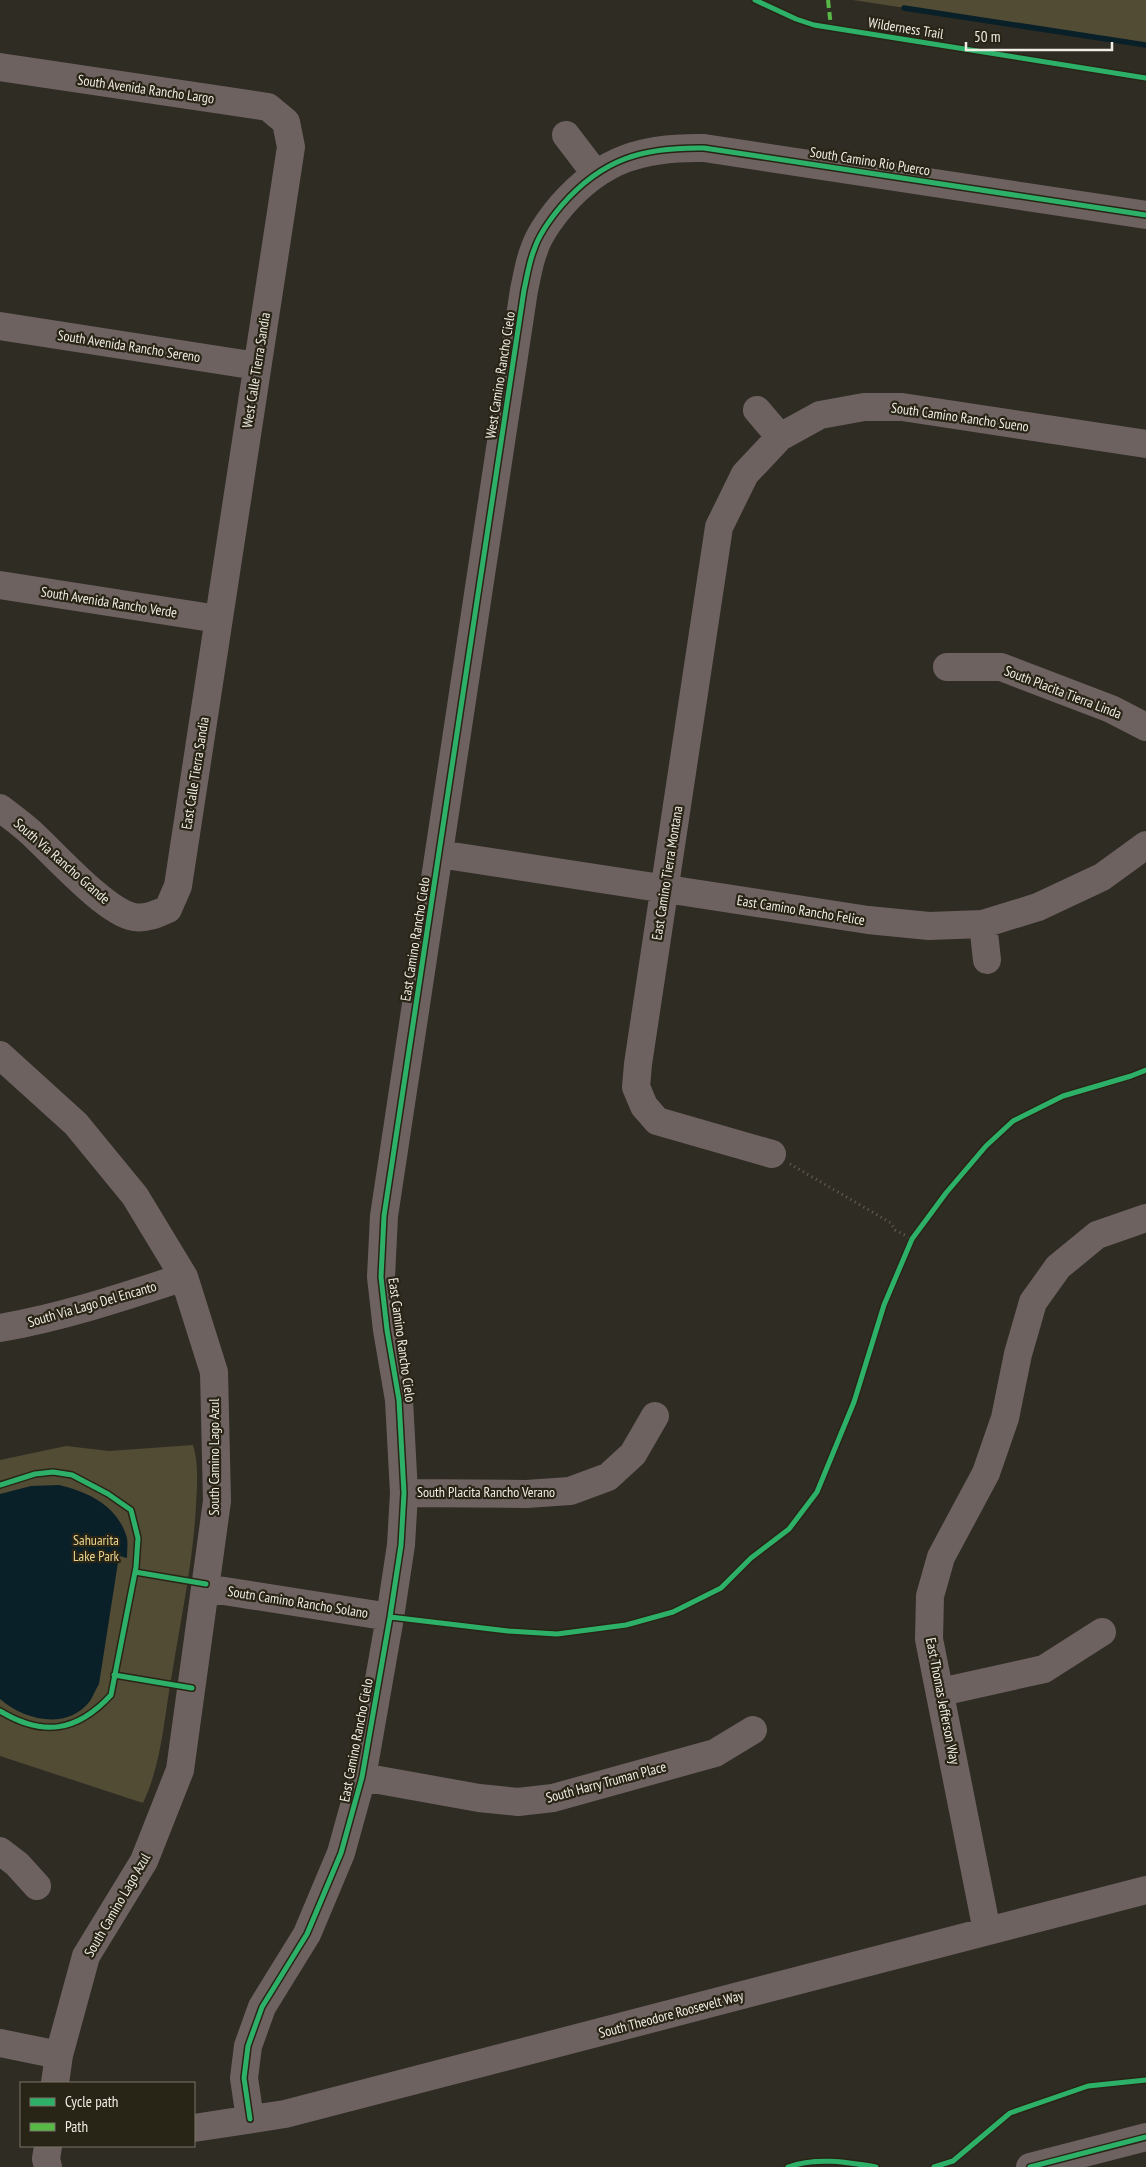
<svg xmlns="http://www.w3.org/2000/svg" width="1146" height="2167" font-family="'PT Sans Narrow',sans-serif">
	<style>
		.green { fill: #534c35 }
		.water { fill: #092029 }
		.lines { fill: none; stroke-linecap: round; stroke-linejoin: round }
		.stream { stroke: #092029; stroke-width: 5.5 }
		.path { stroke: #69615c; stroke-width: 3; stroke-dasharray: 1 4; stroke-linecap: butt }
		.minor { stroke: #6e6260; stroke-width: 28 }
		.quiet { stroke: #58b947; stroke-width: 4; stroke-dasharray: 8 4; stroke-linecap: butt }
		.cycleway-casing { stroke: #292516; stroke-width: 8 }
		.cycleway { stroke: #2db169; stroke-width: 5 }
		.labels { text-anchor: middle; stroke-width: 4.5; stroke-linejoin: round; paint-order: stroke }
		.street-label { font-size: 14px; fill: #f0ede4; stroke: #292516 }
		.park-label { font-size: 14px; fill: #ebd58e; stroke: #292516 }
	</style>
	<rect width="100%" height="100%" fill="#2f2c24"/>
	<path class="green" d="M 853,0 L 1146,0 L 1146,45 Z
		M 193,1445 C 199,1464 197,1485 196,1505 C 193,1562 181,1618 172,1674 C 164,1717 162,1763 143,1803 L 0,1756 L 0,1460 L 66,1446 L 109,1451 Z"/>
	<path class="water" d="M 59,1485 C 89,1492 118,1506 127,1538 C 128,1544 127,1552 127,1558 L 119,1556 L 99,1684 C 96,1689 93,1696 90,1701 C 67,1731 24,1720 0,1699 L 0,1494 L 31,1486 Z"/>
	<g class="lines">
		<path class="stream" d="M 904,8 L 1146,45"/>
		<path class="path" d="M 790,1164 L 891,1223 L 895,1230 L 912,1239"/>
		<path class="minor" d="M 0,67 L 268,107 L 286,122 L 291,147 L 178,886 L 168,909 C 157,914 146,919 134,917 C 105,912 52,851 28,830 C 19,822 9,815 0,808
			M 566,135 L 595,173
			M 0,326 L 257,366
			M 757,410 L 780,437
			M 0,585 L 218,619
			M 947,667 L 1001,667 L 1111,709 L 1146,727
			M 439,854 L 868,920 L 929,926 L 983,924 L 1038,907 L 1102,877 L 1146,845
			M 983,924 L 987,960
			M 0,1055 L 76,1124 L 135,1196 L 184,1277 L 214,1372 L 217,1501 L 180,1770 L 144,1861 L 86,1956 L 59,2055 L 55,2083
			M 772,1154 L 657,1121 L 644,1106 L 636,1087 L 638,1064 L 719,527 L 745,474 L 780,437 L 820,415 L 864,407 L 902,407 L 1146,444
			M 0,1328 C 63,1317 123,1297 184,1277
			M 404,1493 L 526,1494 L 570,1491 L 608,1477 L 633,1454 L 655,1416
			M 205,1588 L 390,1617
			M 941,1692 L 1044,1669 L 1102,1632
			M 362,1777 L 479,1798 L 518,1802 L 553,1798 L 715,1753 L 753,1730
			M 0,1851 L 17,1864 L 37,1886
			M 987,1931 L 929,1639 L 930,1596 L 941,1557 L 986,1473 L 1005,1418 L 1018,1354 L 1033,1302 L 1058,1267 L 1097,1235 L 1146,1218
			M 0,2043 L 59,2055
			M 250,2119 L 244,2078 L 248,2046 L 262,2007 L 307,1934 L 341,1853 L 362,1777 L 390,1617 L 401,1545 L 404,1493 L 399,1400 L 387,1330 L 381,1277 L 384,1216 L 524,290 C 527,277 529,262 534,250 C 539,234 551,218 562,205 C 603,158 644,147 704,148 L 1146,215
			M 194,2128 L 285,2114 L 1146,1890
			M 48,2146 L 46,2159 L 48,2167
			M 1030,2167 L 1146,2137"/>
		<path class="quiet" d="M 828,0 L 831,27"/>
		<g class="cycleway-casing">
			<path id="cycleway" d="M 755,0 L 796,19 L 814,25 L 1146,78
				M 0,1485 L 35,1474 L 53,1472 L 72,1475 L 108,1494 L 131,1510 L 138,1538 L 136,1567 L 111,1695 C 77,1732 43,1737 0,1711
				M 135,1572 L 206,1584
				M 390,1617 L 508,1631 L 557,1634 L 626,1625 L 673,1612 L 721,1588 L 751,1558 L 789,1529 L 817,1492 L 854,1402 L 884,1305 L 912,1239 L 946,1193 L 986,1146 L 1013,1121 L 1063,1096 L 1131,1076 L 1146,1070
				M 114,1675 L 192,1688
				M 250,2119 L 244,2078 L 248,2046 L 262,2007 L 307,1934 L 341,1853 L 362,1777 L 390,1617 L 401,1545 L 404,1493 L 399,1400 L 387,1330 L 381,1277 L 384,1216 L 524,290 C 527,277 529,262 534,250 C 539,234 551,218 562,205 C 603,158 644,147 704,148 L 1146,215
				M 788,2167 C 817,2157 846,2162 876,2167
				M 934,2167 L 953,2161 L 1010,2113 L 1088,2086 L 1146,2080
				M 1030,2167 L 1146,2137"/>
		</g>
		<use href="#cycleway" class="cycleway"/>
	</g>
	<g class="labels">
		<g class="street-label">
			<text transform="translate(906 28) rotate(9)" y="5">Wilderness Trail</text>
			<text transform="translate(146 89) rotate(8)" y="5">South Avenida Rancho Largo</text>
			<text transform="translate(870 161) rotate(9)" y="5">South Camino Rio Puerco</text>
			<text transform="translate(129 346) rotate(9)" y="5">South Avenida Rancho Sereno</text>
			<text transform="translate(256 370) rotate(-81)" y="5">West Calle Tierra Sandia</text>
			<text transform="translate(500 375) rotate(-81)" y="5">West Camino Rancho Cielo</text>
			<text transform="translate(960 417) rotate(8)" y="5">South Camino Rancho Sueno</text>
			<text transform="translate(109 602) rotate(9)" y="5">South Avenida Rancho Verde</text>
			<text transform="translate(1063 692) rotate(21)" y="5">South Placita Tierra Linda</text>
			<text transform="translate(195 773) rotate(-81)" y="5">East Calle Tierra Sandia</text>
			<text transform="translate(62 861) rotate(41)" y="5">South Via Rancho Grande</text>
			<text transform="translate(667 873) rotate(-81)" y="5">East Camino Tierra Montana</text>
			<text transform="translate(801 910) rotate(9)" y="5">East Camino Rancho Felice</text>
			<text transform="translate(415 939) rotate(-81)" y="5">East Camino Rancho Cielo</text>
			<text transform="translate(92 1304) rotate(-16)" y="5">South Via Lago Del Encanto</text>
			<text transform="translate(402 1340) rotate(82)" y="5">East Camino Rancho Cielo</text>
			<text transform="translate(214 1457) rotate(-90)" y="5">South Camino Lago Azul</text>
			<text x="486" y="1497">South Placita Rancho Verano</text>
			<text transform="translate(298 1602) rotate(9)" y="5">Soutn Camino Rancho Solano</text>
			<text transform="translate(943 1701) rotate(79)" y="5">East Thomas Jefferson Way</text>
			<text transform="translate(356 1740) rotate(-79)" y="5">East Camino Rancho Cielo</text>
			<text transform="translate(606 1782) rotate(-15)" y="5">South Harry Truman Place</text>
			<text transform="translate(117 1905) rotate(-60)" y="5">South Camino Lago Azul</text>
			<text transform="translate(671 2014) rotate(-15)" y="5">South Theodore Roosevelt Way</text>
		</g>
		<g class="park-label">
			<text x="96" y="1545">Sahuarita<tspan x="96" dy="16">Lake Park</tspan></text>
		</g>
	</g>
	<rect x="20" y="2082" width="175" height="65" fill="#292516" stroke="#797568"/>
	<rect x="30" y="2098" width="25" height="8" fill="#2db169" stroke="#797568"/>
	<text x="65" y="2107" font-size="15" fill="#f0ede4">Cycle path</text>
	<rect x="30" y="2123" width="25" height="8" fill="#58b947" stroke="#797568"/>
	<text x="65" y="2132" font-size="15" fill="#f0ede4">Path</text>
	<path d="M966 42v8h146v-8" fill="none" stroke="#f0ede4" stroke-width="2.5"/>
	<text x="974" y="42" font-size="15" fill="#f0ede4" stroke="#292516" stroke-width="4" paint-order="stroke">50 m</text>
</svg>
